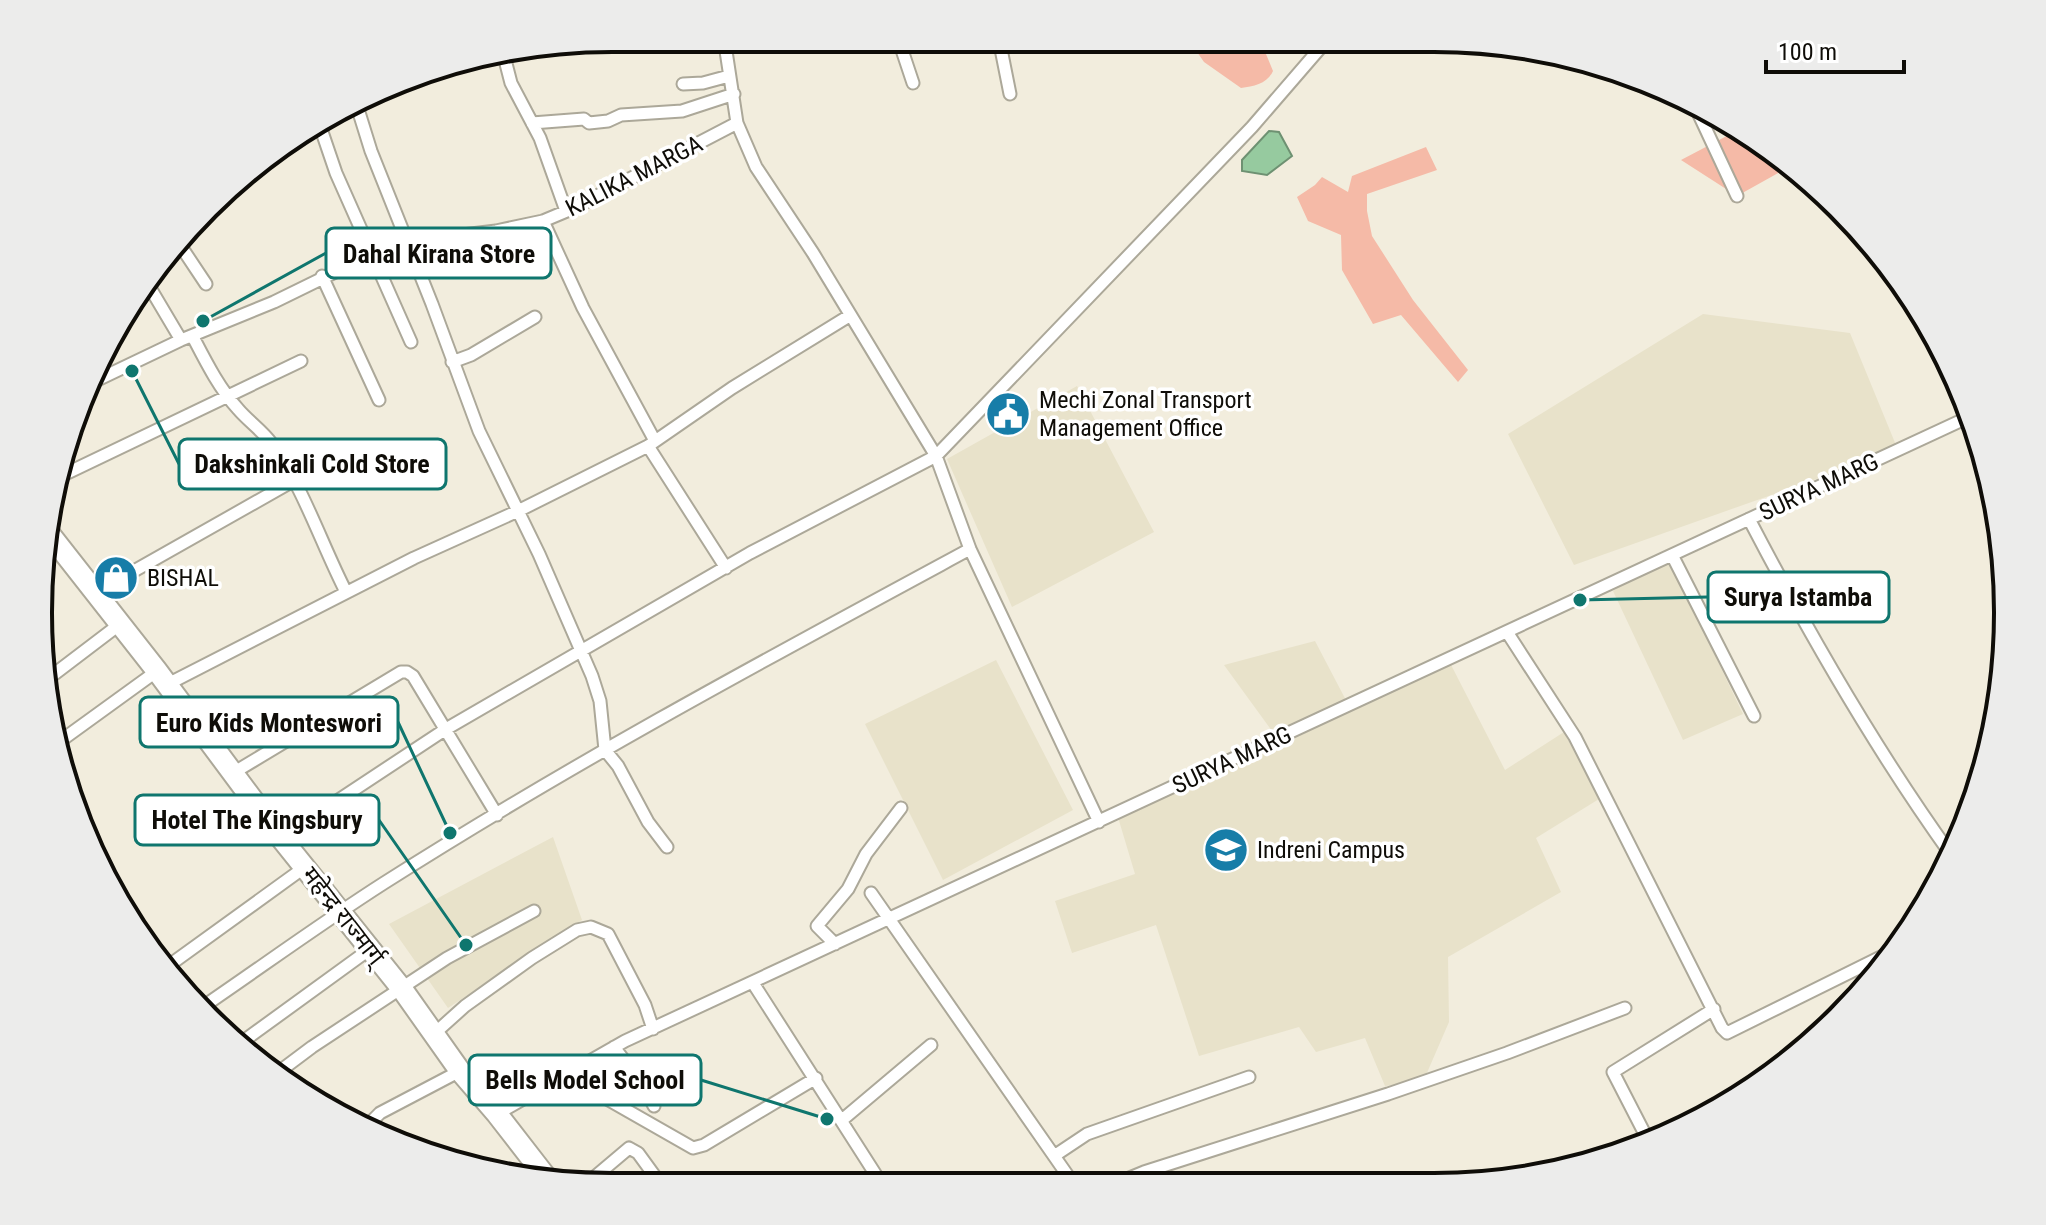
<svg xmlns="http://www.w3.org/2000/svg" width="2046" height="1225" font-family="'Roboto Condensed','Noto Sans Devanagari',sans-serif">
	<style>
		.built { fill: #e8e2ca }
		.green { fill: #f5baa7 }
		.water { fill: #96ca9f; stroke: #6e9172; stroke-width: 2 }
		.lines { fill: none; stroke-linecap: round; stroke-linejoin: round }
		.street-casing { stroke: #aca899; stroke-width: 15 }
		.highway-casing { stroke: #aca899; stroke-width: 24 }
		.street { stroke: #fff; stroke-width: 11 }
		.highway { stroke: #fff; stroke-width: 20 }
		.labels { text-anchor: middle; stroke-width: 7; stroke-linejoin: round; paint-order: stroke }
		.street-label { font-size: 24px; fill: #0f0d08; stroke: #fff }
		.poi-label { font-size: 24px; fill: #0f0d08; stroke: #fff; text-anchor: start }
		.rim { fill: none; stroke: #0f0d08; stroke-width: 4 }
		.leader { fill: none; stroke: #0f766e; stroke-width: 3 }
		.callout-dot { fill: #0f766e; stroke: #fff; stroke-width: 3 }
		.callout { fill: #fff; stroke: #0f766e; stroke-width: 3 }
		.callout-label { font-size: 26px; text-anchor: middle; font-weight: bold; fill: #0f0d08 }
	</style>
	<rect width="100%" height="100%" fill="#f2eddd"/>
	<path class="built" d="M 1703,314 L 1850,333 L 1898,450 L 1574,565 L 1508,434 Z
		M 1077,386 L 1154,532 L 1012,607 L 947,459 Z
		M 1668,557 L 1743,714 L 1683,740 L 1613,591 Z
		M 1315,641 L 1349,706 L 1448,659 L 1505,770 L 1564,732 L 1599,799 L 1536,838 L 1561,892 L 1448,957 L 1449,1022 L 1423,1082 L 1385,1086 L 1365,1038 L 1316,1052 L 1299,1027 L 1199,1056 L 1156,925 L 1072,953 L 1055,901 L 1135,874 L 1117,814 L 1277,738 L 1224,665 Z
		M 996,660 L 1073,810 L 943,880 L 865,724 Z
		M 553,837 L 582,920 L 448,1008 L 389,924 Z"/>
	<path class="green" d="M 1188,39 L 1257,39 L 1261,42 L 1273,71 C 1267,84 1254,86 1241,88 L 1204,62 Z
		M 1740,129 L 1753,135 L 1789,165 L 1787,168 L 1737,196 L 1681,160 Z
		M 1426,147 L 1437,170 L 1367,194 L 1367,211 L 1372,236 L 1413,300 L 1468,370 L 1458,382 L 1401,315 L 1373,324 L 1342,270 L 1341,235 L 1308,221 L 1297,197 L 1315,185 L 1322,177 L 1348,192 L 1352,176 Z"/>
	<path class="water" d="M 1269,131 L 1279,132 L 1292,156 L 1267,175 L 1242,171 L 1242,160 Z"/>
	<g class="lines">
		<g class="street-casing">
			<path id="street" d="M 898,38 L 913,83
				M 999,39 L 1010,94
				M 504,56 L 511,83 L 540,138 L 566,211
				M 683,84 L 703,83 L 729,76
				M 357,106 L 371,151 L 432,304 L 479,431 L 539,554 L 592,676 L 600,701 L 605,750 L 618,766 L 648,822 L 667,847
				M 1695,106 L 1737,196
				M 532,123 L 584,119 L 589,123 L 608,121 L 621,115 L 682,111 L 734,94
				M 737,123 L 756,167 L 813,253 L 936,456 L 970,549 L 1099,822
				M 320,126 L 336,173 L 411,342
				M 543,221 L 583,308 L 655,441
				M 180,245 L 206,284
				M 322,276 L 379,400
				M 146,281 L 181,340
				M 193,337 C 206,362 219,388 238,409 C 248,421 263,431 272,444 C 304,489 321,543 346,592
				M 452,362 L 471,355 L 535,317
				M 91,383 L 181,340 L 274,302 L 372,254 L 429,239 L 496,231 L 543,221 L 574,208 L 737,123 L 724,38
				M 648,446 L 726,568
				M 61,476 L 301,361
				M 1749,519 C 1810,636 1875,749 1952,856
				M 1672,555 L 1754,716
				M 95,593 L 293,481
				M 1507,632 L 1575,737 L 1722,1028 L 1727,1033 L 1897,949
				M 49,678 L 120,624
				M 166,685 L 414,558 L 518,511 L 648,446 L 732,388 L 849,316
				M 59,742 L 157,671
				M 233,773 L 401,672 L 407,672 L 413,676 L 497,815
				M 281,838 L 446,729 L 750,553 L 936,456 L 1252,127 L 1328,39
				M 871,893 L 1075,1186
				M 835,944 L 817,926 L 848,889 L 866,854 L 901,808
				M 164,969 L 305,867
				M 753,983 L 883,1186
				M 204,1006 C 264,965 323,922 384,883 C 574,762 772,656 970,549
				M 435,1033 L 465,1006 L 532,958 L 577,930 L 591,927 L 608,934 L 645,1005 L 653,1029
				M 242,1042 L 370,949
				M 614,1047 L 643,1085 L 654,1106
				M 276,1074 L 312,1047 L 447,958 L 534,911
				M 565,1075 L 693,1148 L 704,1145 L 816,1078
				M 497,1114 L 625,1041 L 1971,416
				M 842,1120 L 931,1045
				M 367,1126 L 380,1113 L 460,1071
				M 1649,1142 L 1613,1072 L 1714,1009
				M 1054,1156 L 1087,1134 L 1249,1077
				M 584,1186 L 629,1148 L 638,1153 L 662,1186
				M 1110,1186 L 1144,1172 L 1388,1094 L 1507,1053 L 1625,1008"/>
		</g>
		<g class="highway-casing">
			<path id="highway" d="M 51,536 L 157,671 L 281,838 L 402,989 L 460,1071 L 497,1114 L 549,1181"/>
		</g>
		<use href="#street" class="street"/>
		<use href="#highway" class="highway"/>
	</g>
	<defs>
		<g id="civic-disc" transform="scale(2.3)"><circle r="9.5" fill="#177da8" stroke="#fff"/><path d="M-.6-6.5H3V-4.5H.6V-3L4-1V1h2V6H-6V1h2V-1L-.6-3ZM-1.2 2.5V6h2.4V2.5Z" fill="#fff"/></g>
		<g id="shop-disc" transform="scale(2.3)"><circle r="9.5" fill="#177da8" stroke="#fff"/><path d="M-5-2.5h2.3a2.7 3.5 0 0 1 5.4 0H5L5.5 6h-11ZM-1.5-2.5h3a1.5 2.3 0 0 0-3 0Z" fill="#fff"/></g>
		<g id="university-disc" transform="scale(2.3)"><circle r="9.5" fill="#177da8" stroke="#fff"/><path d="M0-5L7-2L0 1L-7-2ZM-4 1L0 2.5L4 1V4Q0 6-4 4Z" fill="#fff"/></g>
	</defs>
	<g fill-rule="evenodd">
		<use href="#civic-disc" x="1008" y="414"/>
		<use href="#shop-disc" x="116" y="578"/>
		<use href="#university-disc" x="1226" y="850"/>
	</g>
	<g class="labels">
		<g class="street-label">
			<text transform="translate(634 176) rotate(-27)" y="8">KALIKA MARGA</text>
			<text transform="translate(1819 487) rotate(-25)" y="8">SURYA MARG</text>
			<text transform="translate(1232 760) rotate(-25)" y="8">SURYA MARG</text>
			<text transform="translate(343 916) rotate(52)" y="8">महेन्द्र राज्मार्ग्</text>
		</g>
		<g class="poi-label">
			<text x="1039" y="408">Mechi Zonal Transport<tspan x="1039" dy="28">Management Office</tspan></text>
			<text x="147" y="586">BISHAL</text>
			<text x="1257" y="858">Indreni Campus</text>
		</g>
	</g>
	<path d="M0 0H2046V1225H0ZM612 52H1434A560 560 0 0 1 1994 612V613A560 560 0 0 1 1434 1173H612A560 560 0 0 1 52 613V612A560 560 0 0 1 612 52Z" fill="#ececeb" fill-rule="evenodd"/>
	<path class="rim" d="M612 52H1434A560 560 0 0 1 1994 612V613A560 560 0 0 1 1434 1173H612A560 560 0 0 1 52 613V612A560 560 0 0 1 612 52Z"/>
	<path class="leader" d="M203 321L326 253M132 371L179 464M1580 600L1708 597M450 833L398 722M466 945L379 820M827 1119L701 1080"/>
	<g class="callout-dot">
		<circle cx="203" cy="321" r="8"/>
		<circle cx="132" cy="371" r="8"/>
		<circle cx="1580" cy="600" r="8"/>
		<circle cx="450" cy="833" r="8"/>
		<circle cx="466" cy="945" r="8"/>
		<circle cx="827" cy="1119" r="8"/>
	</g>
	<g class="callout">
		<rect x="326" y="228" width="225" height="50" rx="8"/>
		<rect x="179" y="439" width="267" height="50" rx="8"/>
		<rect x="1708" y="572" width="181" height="50" rx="8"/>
		<rect x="140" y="697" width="258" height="50" rx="8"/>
		<rect x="135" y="795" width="244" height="50" rx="8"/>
		<rect x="469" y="1055" width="232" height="50" rx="8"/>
	</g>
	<g class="callout-label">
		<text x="439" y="263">Dahal Kirana Store</text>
		<text x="312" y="473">Dakshinkali Cold Store</text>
		<text x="1798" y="606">Surya Istamba</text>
		<text x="269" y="732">Euro Kids Monteswori</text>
		<text x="257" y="829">Hotel The Kingsbury</text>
		<text x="585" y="1089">Bells Model School</text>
	</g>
	<path d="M1766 60v12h138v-12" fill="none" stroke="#0f0d08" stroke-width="4"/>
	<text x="1778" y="60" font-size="24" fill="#0f0d08" stroke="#ffffff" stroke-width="6" paint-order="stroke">100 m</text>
</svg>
